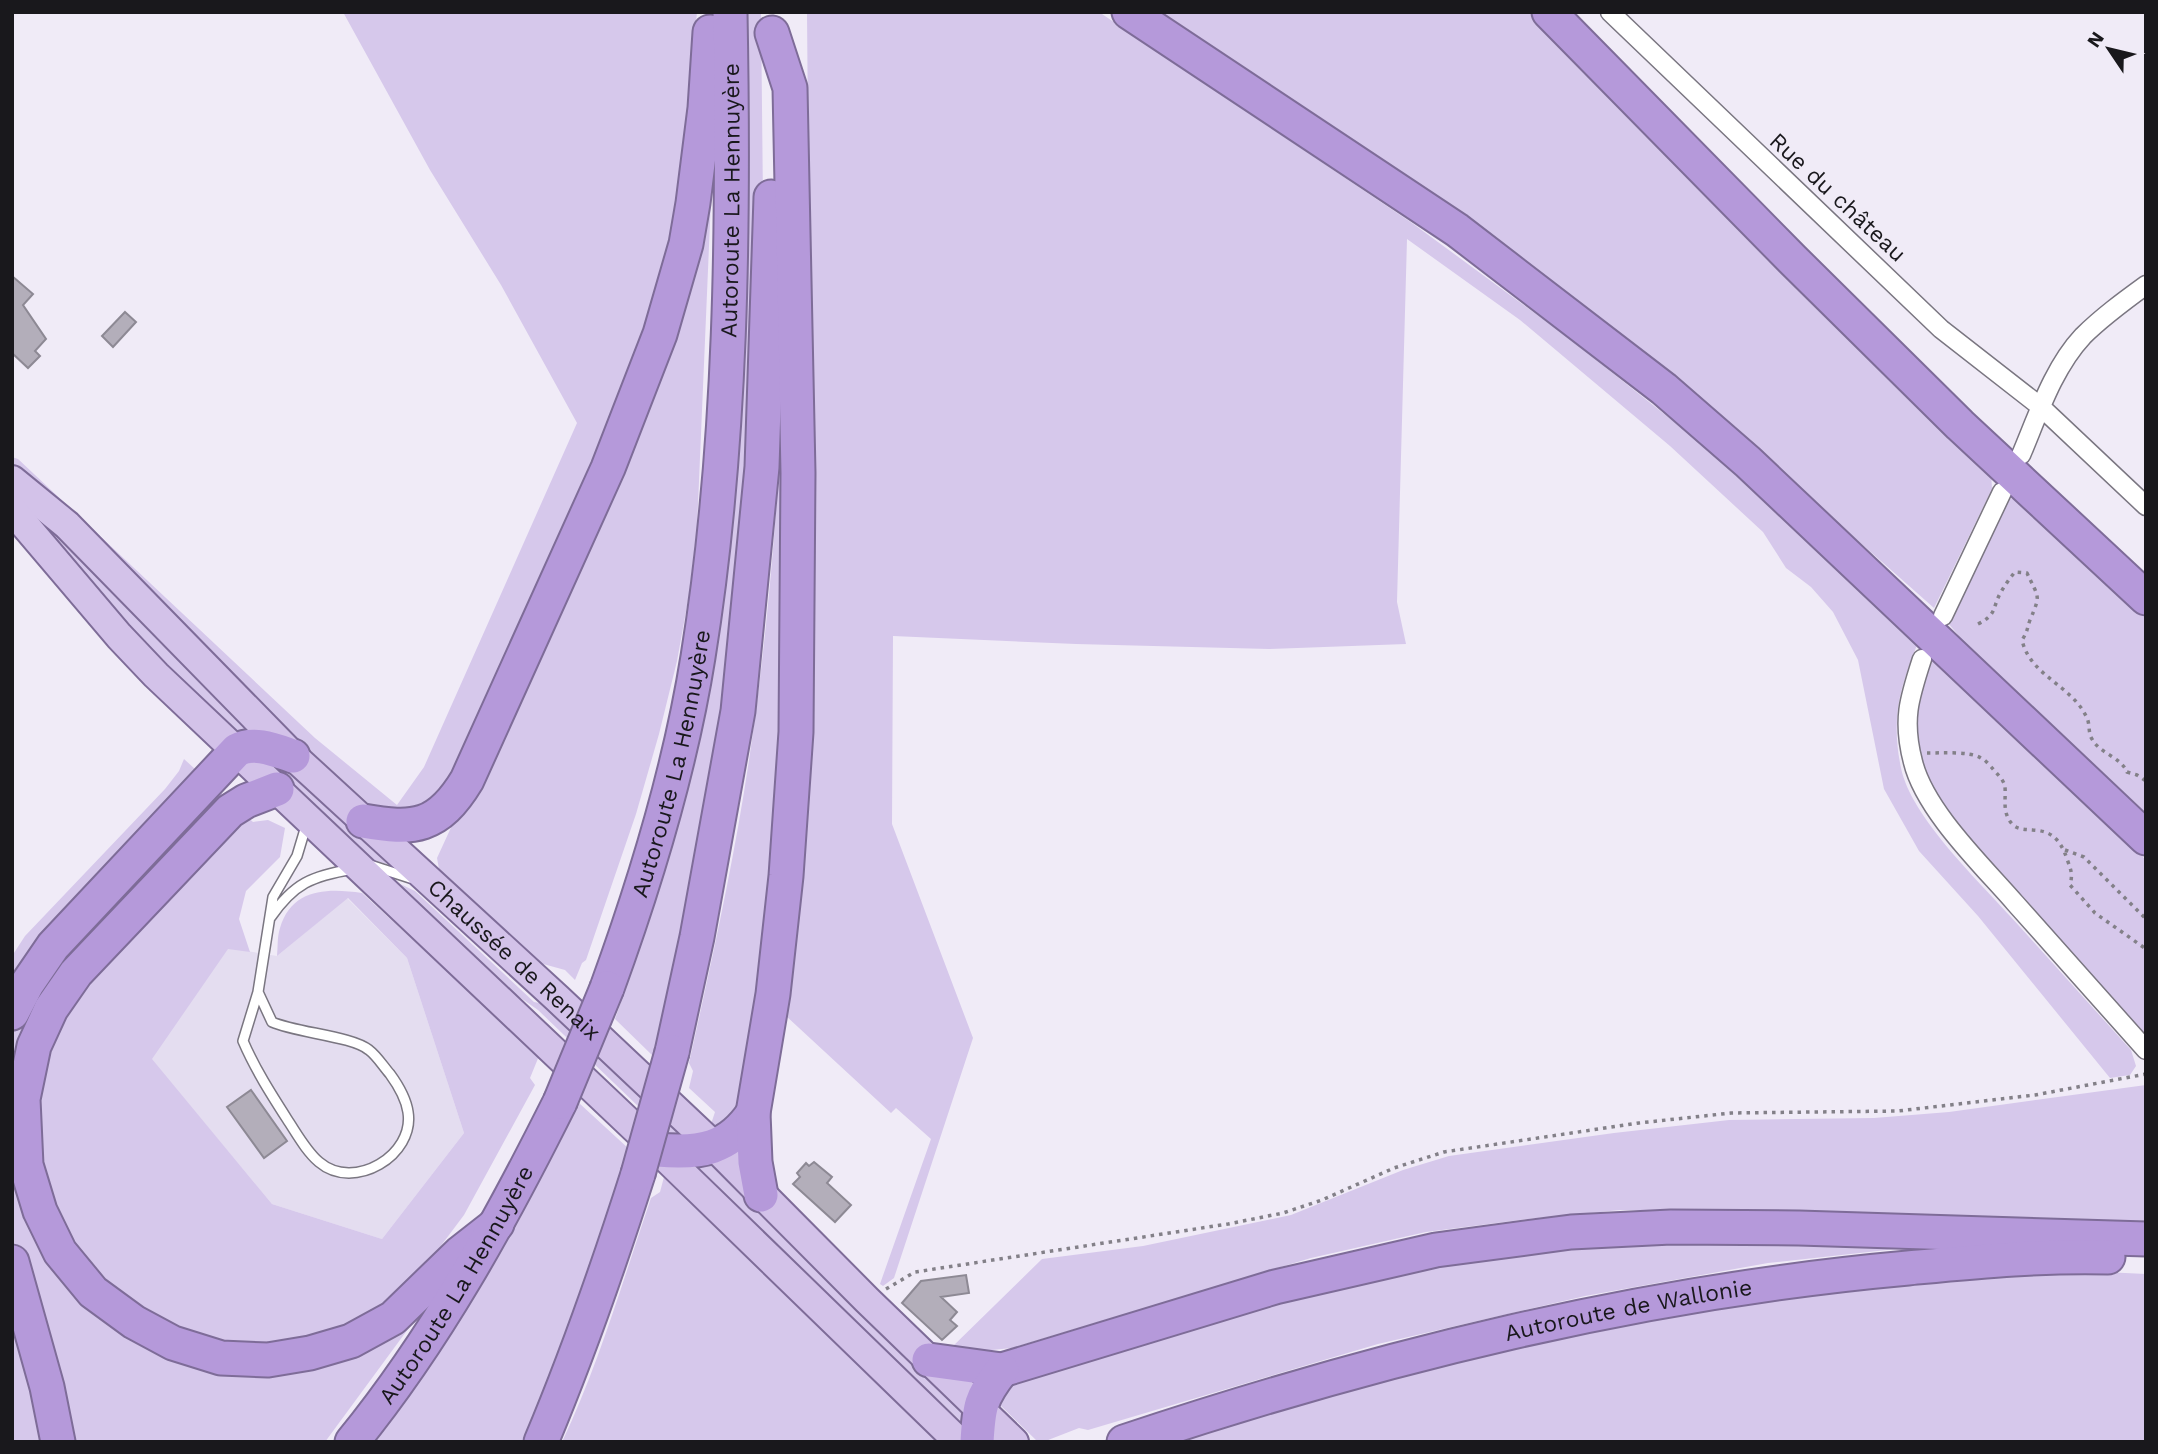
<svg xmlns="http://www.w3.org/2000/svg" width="2158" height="1454" font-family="'Work Sans',sans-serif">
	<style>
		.built { fill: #e4ddf0 }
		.green { fill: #d6c8eb }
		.building { fill: #b3aeba; stroke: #8d8994; stroke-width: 2 }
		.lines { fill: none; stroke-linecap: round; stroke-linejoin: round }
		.service-casing { stroke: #7a7681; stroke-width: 12 }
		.minor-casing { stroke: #7a7681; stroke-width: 21 }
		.primary-casing { stroke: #7e6c98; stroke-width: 32 }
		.motorway-casing { stroke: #7e6c98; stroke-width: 37 }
		.path { stroke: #838088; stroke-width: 3.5; stroke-dasharray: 3.5 5; stroke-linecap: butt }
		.service { stroke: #fff; stroke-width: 9 }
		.minor { stroke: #fff; stroke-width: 18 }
		.primary { stroke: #d3c2e9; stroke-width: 28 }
		.motorway { stroke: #b599da; stroke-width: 33 }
		.motorway-bridge-casing { stroke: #7e6c98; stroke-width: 37; stroke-linecap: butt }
		.motorway-bridge { stroke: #b599da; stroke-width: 33 }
		.labels { text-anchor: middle; stroke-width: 7; stroke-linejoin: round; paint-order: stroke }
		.street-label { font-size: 23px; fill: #19181c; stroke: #f0ebf7 }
	</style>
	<rect width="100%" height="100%" fill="#f0ebf7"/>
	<path class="built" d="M 347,898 L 407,958 L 464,1133 L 382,1239 L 272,1204 L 151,1059 L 228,948 L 277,956 Z"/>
	<path class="green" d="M 343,12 L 697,12 L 688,117 L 677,215 L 634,370 L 440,802 L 420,816 L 378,812 L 288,730 L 12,463 L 12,457 L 18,459 L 315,738 L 397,805 L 424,767 L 577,423 L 501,285 L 430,170 Z
		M 741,12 L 761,12 L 763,203 L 758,331 L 718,771 L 660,1040 L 653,1056 L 615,1019 L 621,1002 L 617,996 L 689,758 Z
		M 807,12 L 1099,12 L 1412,223 L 1566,336 L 1702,444 L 1917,645 C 1899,690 1891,719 1901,768 C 1911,817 1977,879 2010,916 C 2051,961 2091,1006 2131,1050 L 2136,1066 L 2130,1075 L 2110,1078 L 1978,916 L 1919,851 L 1884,789 L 1858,660 L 1833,612 L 1811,587 L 1786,568 L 1763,532 L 1670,446 L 1520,320 L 1407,239 L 1397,602 L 1406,644 L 1269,649 L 1076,644 L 893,636 L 892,824 L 973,1038 L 894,1278 L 883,1286 L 880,1284 L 931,1139 L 896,1108 L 891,1113 L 785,1015 L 801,896 L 813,728 Z
		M 1157,12 L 1529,12 L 1748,233 L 1991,472 L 1992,489 L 1934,608 L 1733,430 L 1595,314 L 1452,208 Z
		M 714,129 L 697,528 L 689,595 L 677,661 L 659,734 L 636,814 L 586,960 L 582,963 L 575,980 L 565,970 L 536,962 L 439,869 L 437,858 L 621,458 Z
		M 785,357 L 791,645 L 753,1089 L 731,1127 L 710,1127 L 715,1112 L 689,1088 L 693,1071 L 689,1063 C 713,955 737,848 752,739 C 770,613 779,485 785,357 Z
		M 20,495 L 280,748 L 238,738 L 86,585 Z
		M 2019,498 L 2146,614 L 2146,813 L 1964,642 L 1948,623 L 2006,499 Z
		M 1931,659 L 2146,860 L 2146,1041 L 1942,814 L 1914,745 L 1916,702 Z
		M 184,759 L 253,822 L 268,820 L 285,828 L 280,857 L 246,891 L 239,919 L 250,952 L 228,949 L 152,1059 L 272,1204 L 382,1239 L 464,1133 L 407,958 L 348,898 L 277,956 C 278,947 277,937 280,928 C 292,888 328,888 362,893 L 539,1056 L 530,1078 L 535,1085 L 464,1215 L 413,1283 L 422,1310 L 325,1442 L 12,1442 L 12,956 L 25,936 L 165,789 L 179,771 Z
		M 265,764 L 283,765 L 387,864 L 362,857 Z
		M 379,874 L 415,891 L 534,1002 L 544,1004 L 678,1127 L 683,1139 L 674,1138 L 665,1132 L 538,1010 L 488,975 Z
		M 2146,1085 L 2146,1222 L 1706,1210 L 1620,1210 L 1528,1219 L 1426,1232 L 1311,1258 L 1012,1348 L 971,1352 L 950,1349 L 1042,1259 L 1143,1246 L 1291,1215 L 1403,1170 L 1449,1156 L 1614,1133 L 1729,1120 L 1874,1118 L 1949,1112 Z
		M 579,1103 L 629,1149 L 626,1164 L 531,1442 L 364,1442 L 564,1115 L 573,1113 Z
		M 709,1155 L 966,1403 L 963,1423 L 679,1158 Z
		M 664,1177 L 948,1442 L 562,1442 C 599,1364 623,1280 651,1198 L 660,1192 Z
		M 1563,1242 L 1857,1242 L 1896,1249 L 1768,1263 L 1585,1296 L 1378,1344 L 1088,1430 L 1079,1428 L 1043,1442 L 1038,1442 L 996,1401 L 999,1386 L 1371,1274 Z
		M 2104,1272 L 2146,1274 L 2146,1442 L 1170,1442 L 1473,1354 L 1663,1315 L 1826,1289 L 1975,1275 Z"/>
	<path class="building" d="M 12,276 L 33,294 L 23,305 L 46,339 L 35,351 L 40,356 L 28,368 L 12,353 Z
		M 125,312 L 136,322 L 113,347 L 102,336 Z
		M 251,1090 L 287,1141 L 264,1158 L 227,1107 Z
		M 814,1162 L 832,1177 L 827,1183 L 851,1205 L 835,1222 L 793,1184 L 800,1177 L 797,1173 L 806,1163 L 809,1166 Z
		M 966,1275 L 969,1293 L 941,1297 L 957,1312 L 950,1320 L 957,1326 L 942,1340 L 902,1303 L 921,1281 Z"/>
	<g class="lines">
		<g class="service-casing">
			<path id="service" d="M 370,865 L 410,878
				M 270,918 C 294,883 312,876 353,869
				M 258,992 L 272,1022 C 297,1033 352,1036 369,1050 C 377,1056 383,1066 390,1074 C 398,1085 406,1098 408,1112 C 415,1155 354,1192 319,1162 C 306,1151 297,1134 287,1119 C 271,1094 255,1069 243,1041 L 258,992 L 273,897 L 297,856 L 306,826"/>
		</g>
		<g class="minor-casing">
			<path id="minor" d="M 1610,12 L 1941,329 L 2041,407 L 2146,506
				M 2021,455 C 2038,415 2053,368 2083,336 C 2102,317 2124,301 2146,285
				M 1943,616 L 2002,492
				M 1922,659 C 1909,699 1902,720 1913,762 C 1925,811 1983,866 2015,903 C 2059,952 2102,1001 2146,1050"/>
		</g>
		<g class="primary-casing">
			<g id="primary">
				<path id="s1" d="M 12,480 L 67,525 L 293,756 L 557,998 L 714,1146 L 867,1300 L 1014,1442"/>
				<path d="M 12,510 L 119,636 L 156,675 L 658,1150 L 959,1442"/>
			</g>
		</g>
		<g class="motorway-casing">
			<g id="motorway">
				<path d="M 1129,12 L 1457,230 L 1664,389 L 1748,462 L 2146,838"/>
				<path d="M 1549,12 L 1792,259 L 1960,425 L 2146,598"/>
				<path d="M 277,789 L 246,801 L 230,811 L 76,973 L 51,1009 L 34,1046 L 23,1099 L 26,1165 L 40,1211 L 60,1252 L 93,1292 L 134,1322 L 173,1343 L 221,1358 L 268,1360 L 310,1353 L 351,1341 L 393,1318 L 460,1253 L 497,1224"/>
				<path d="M 363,821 C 414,830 438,828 467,780 L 608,468 L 660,334 L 686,244 L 693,203 L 705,108 L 710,32"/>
				<path id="s2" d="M 607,988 C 646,881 680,770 698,657 C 732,447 734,225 730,12"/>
				<path d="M 12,1013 L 27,984 L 53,946 L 237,750 C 254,741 275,750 293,756"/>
				<path d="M 672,1052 L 697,937 L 738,711 L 762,467 L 771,197"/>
				<path d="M 658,1150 C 700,1154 729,1149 753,1113"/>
				<path d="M 761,1195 L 755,1162 L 753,1113 L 773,994 L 786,876 L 796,732 L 798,473 L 790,88 L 772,33"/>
				<path d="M 12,1262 L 47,1387 L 58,1442"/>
				<path d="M 929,1360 L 1002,1370 L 1275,1287 L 1436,1250 L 1571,1232 L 1671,1227 L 1799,1228 L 2146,1239"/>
				<path id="s3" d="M 352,1442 C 436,1339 501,1220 560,1102"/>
				<path d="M 541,1442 C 578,1354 609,1265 638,1174"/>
				<path d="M 977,1442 C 979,1407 980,1398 1002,1370"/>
				<path id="s4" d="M 1124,1442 C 1379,1357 1640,1292 1908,1268 C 1973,1262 2043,1255 2108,1257"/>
			</g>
		</g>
		<path class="path" d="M 1978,624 C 1998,614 1992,607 2001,592 C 2005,585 2010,578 2015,572 L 2027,573 C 2039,599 2041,594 2030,620 C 2027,628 2028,631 2022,640 C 2030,676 2072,685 2087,718 C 2090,724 2088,733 2092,739 C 2099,753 2121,757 2127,772 L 2137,775 L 2146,781
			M 1927,753 C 1941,753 1970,751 1981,758 C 1986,760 1990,766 1993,769 C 1998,775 2004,780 2005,787 C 2006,801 2002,812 2012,824 C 2025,838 2053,816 2067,859 C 2071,870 2073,874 2070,885 L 2095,913 L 2146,949
			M 2065,850 L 2084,857 L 2146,919
			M 886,1289 L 915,1272 L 1228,1224 L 1283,1213 L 1322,1200 L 1394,1168 L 1444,1152 L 1639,1123 L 1731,1113 L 1898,1111 L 2035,1095 L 2146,1074"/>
		<use href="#service" class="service"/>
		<use href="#minor" class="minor"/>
		<use href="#primary" class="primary"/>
		<use href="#motorway" class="motorway"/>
		<g class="motorway-bridge-casing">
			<path id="motorway-bridge" d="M 560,1102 L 607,988
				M 638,1174 L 672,1052"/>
		</g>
		<use href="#motorway-bridge" class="motorway-bridge"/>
	</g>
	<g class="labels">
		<g class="street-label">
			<text transform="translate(1838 197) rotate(43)" y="8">Rue du château</text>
			<text dy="8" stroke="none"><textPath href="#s2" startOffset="802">Autoroute La Hennuyère</textPath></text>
			<text dy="8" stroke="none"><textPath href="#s2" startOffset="234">Autoroute La Hennuyère</textPath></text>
			<text dy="8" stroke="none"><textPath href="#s1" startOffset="695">Chaussée de Renaix</textPath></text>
			<text dy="8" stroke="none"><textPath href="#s3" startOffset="189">Autoroute La Hennuyère</textPath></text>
			<text dy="8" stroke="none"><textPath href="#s4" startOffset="522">Autoroute de Wallonie</textPath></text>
		</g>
	</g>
	<rect width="2158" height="1454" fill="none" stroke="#19181c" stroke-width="28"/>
	<g transform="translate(2109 49) rotate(305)" stroke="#f0ebf7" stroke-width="5" paint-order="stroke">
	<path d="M0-5L12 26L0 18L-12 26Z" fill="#19181c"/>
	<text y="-10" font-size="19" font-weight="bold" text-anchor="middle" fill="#19181c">N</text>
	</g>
</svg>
